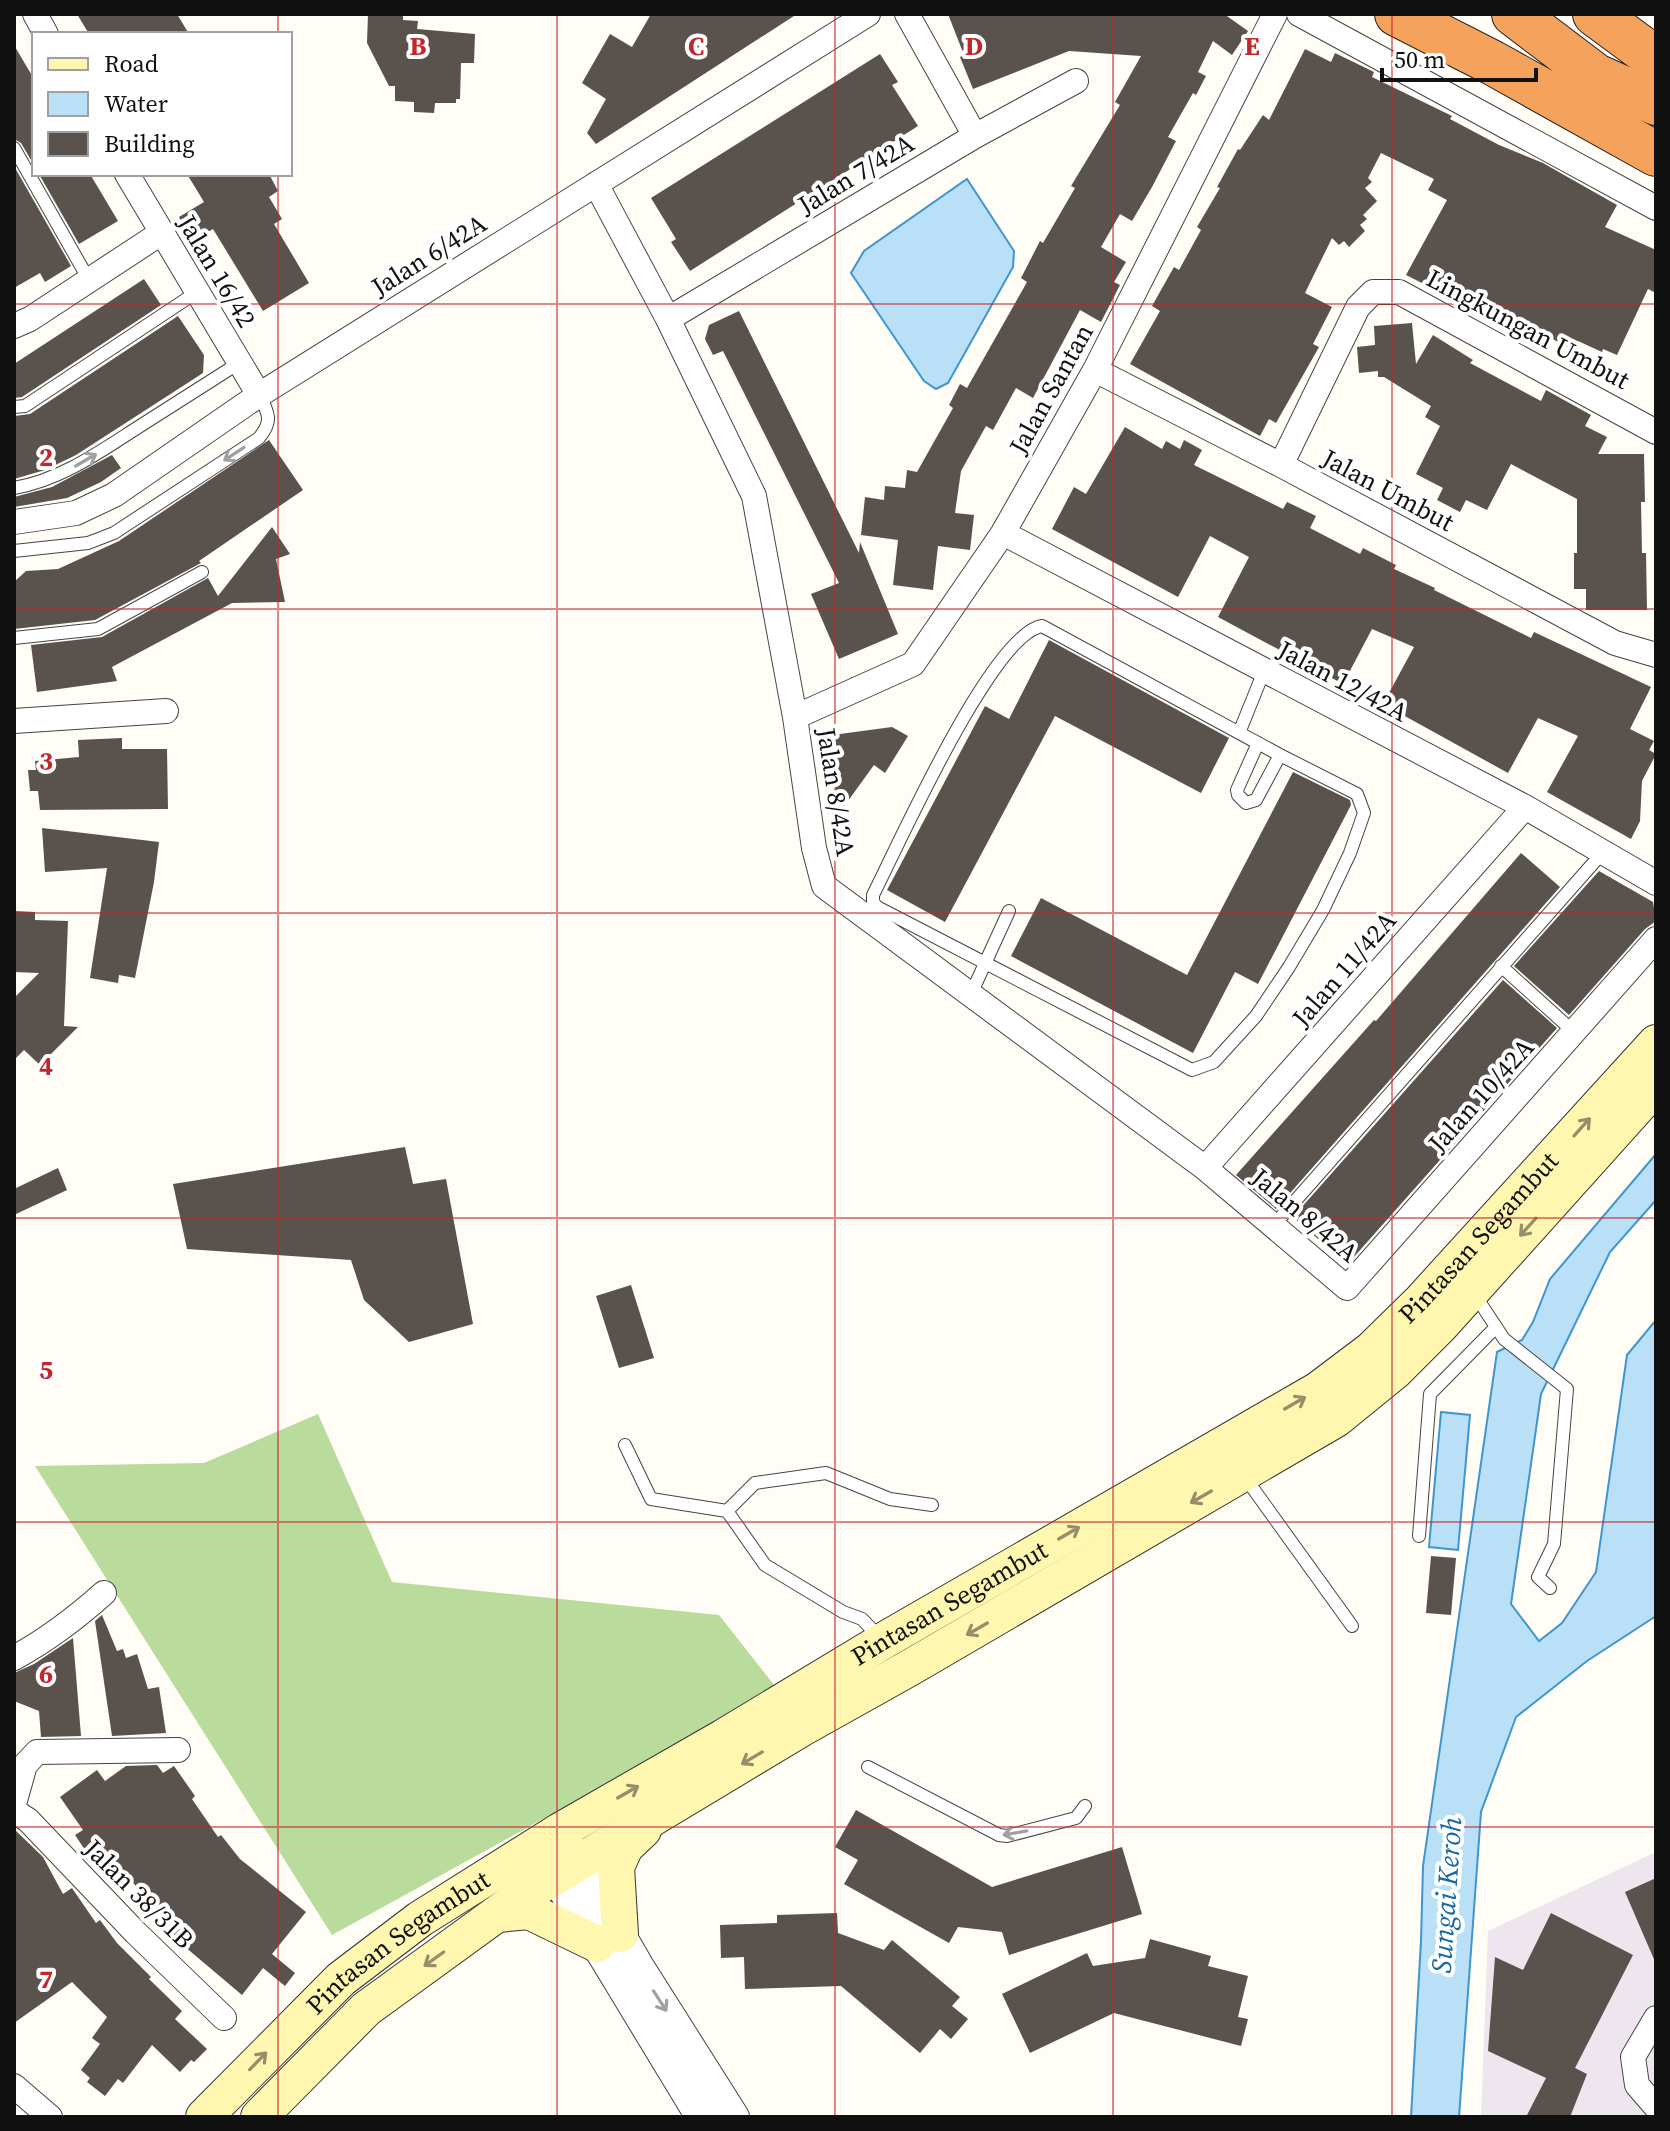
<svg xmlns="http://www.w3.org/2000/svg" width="1670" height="2131" font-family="'Source Serif 4',serif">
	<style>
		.industrial { fill: #eee6ef }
		.forest { fill: #b9dc9c }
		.water { fill: #b9e0f7; stroke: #3f96cf; stroke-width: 2 }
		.building { fill: #5a524d }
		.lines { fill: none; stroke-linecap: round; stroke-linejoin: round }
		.service-casing { stroke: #444; stroke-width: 14 }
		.minor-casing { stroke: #444; stroke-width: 26 }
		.tertiary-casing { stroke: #444; stroke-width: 32 }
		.secondary-casing { stroke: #333; stroke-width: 38 }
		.motorway-casing { stroke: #222; stroke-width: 46 }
		.service { stroke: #fff; stroke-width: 12 }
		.minor { stroke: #fff; stroke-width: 24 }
		.tertiary { stroke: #fff; stroke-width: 30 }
		.secondary { stroke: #fff6b0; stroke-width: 36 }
		.motorway { stroke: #f5a25d; stroke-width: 44 }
		.oneway { stroke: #a0a0a0 }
		.oneway2 { stroke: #948f68 }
		.grid { fill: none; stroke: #c4262e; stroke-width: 2; stroke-opacity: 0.55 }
		.labels { text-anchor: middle; stroke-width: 8; stroke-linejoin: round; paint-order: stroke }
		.street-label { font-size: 26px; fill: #111; stroke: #fff }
		.water-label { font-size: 28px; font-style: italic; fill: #1768a6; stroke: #fff }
		.grid-label { font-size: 26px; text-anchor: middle; font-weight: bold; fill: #c4262e; stroke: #fff; stroke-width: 8; stroke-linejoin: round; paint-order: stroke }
	</style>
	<rect width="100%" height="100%" fill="#fffdf5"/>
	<path class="industrial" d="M 1656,1852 L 1656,2117 L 1481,2117 L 1488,1931 Z"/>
	<path class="forest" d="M 318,1414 L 392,1582 L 719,1615 L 778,1690 L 332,1935 L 35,1466 L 204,1463 Z"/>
	<path class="water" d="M 967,179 L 1014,251 L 1013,267 L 948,383 L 936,389 L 924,381 L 851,273 L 864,251 Z
		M 1656,1154 L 1656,1200 L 1610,1252 L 1541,1394 L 1511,1604 L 1539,1641 L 1562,1623 L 1596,1572 L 1627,1355 L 1656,1320 L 1656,1616 L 1587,1661 L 1516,1717 L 1481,1812 L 1459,2117 L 1411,2117 L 1421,1941 L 1423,1866 L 1497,1352 L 1522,1340 L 1533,1322 L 1550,1279 Z
		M 1441,1412 L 1470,1415 L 1458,1550 L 1429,1547 Z"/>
	<path class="building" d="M 77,14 L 177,14 L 189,34 L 89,34 Z
		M 368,14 L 403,14 L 403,20 L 418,21 L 417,29 L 475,34 L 474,63 L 461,63 L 460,99 L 456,99 L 456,103 L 435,103 L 434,113 L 414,112 L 414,102 L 395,101 L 395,86 L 389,86 L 367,43 Z
		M 651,14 L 797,14 L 596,144 L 587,133 L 606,99 L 582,83 L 610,34 L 632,47 Z
		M 948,14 L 1224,14 L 1248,31 L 1232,55 L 1213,41 L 1198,72 L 1206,76 L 1196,95 L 1193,93 L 1168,137 L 1176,141 L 1152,187 L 1132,221 L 1120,214 L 1101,247 L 1126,262 L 1114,282 L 1120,285 L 1101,322 L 1080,310 L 1033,398 L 1016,388 L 993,430 L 986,426 L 961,471 L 955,513 L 974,515 L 970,550 L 938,546 L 933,590 L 893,585 L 898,540 L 861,535 L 865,497 L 884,500 L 885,486 L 905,488 L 907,470 L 917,472 L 953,408 L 949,405 L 960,384 L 967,388 L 1027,282 L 1021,278 L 1040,241 L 1043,243 L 1075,188 L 1071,186 L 1120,105 L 1115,102 L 1141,56 L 1069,51 L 973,89 L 960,57 L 964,55 Z
		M 14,45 L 34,79 L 34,165 L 21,143 L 14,139 Z
		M 1305,49 L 1331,62 L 1335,53 L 1370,70 L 1374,72 L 1372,77 L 1452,116 L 1450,119 L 1499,145 L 1543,163 L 1617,205 L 1605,227 L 1656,250 L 1656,293 L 1648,289 L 1617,355 L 1603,349 L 1602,352 L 1578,341 L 1574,350 L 1531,328 L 1527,336 L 1406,275 L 1447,200 L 1428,190 L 1434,179 L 1381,153 L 1368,178 L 1372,182 L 1365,188 L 1377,201 L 1363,215 L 1367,219 L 1360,225 L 1365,231 L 1349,247 L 1344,241 L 1339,245 L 1332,238 L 1305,293 L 1332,307 L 1313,344 L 1319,347 L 1276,423 L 1269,419 L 1260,436 L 1130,364 L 1160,311 L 1152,306 L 1174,267 L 1179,270 L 1201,230 L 1197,227 L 1220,188 L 1217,187 L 1238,149 L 1240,150 L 1263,115 L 1269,120 Z
		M 880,54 L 898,82 L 892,85 L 918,126 L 690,271 L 671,242 L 676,239 L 651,198 Z
		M 14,166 L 71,266 L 45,282 L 40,273 L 14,288 Z
		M 39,174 L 90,174 L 118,221 L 79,244 Z
		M 187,174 L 269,174 L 278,191 L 269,197 L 282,219 L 274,224 L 309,283 L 263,311 L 213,229 L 193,241 L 179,217 L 204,202 Z
		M 144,279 L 161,305 L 22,397 L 14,398 L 14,364 Z
		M 739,311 L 859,553 L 860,542 L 898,634 L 839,659 L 811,594 L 839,583 L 723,351 L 713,355 L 705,339 L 709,325 Z
		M 178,316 L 204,355 L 203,373 L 76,455 L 45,470 L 14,479 L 14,416 L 30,414 Z
		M 1412,323 L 1416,364 L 1433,335 L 1473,360 L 1470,363 L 1541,401 L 1546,390 L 1591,415 L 1585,426 L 1607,437 L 1598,454 L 1644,454 L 1645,502 L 1641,502 L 1642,553 L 1646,553 L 1647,610 L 1586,610 L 1586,589 L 1574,589 L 1574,553 L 1577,553 L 1577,499 L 1511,464 L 1487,510 L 1466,500 L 1460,512 L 1437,500 L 1443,488 L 1416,474 L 1440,426 L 1425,417 L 1431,406 L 1384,377 L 1378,377 L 1378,371 L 1359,373 L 1357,347 L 1375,345 L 1374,326 Z
		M 1125,427 L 1162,449 L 1166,441 L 1180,449 L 1184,440 L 1202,450 L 1194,465 L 1283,509 L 1287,502 L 1316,516 L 1310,528 L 1360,554 L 1363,548 L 1396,565 L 1394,569 L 1435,588 L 1434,590 L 1531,638 L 1534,632 L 1651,687 L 1630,729 L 1654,741 L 1649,750 L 1656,754 L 1642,781 L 1640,821 L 1631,839 L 1547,792 L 1578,736 L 1538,718 L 1508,773 L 1383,704 L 1414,647 L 1372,629 L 1343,684 L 1218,617 L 1249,557 L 1210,536 L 1178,597 L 1052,529 L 1074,487 L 1086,494 Z
		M 269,440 L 303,490 L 199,561 L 201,563 L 95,620 L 14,629 L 14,582 L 26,571 L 58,569 L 119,541 Z
		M 112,455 L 121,468 L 101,482 L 67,498 L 14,507 L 14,497 L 52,487 Z
		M 272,527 L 290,554 L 276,559 L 285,602 L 232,603 L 112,667 L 117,681 L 37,692 L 31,645 L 102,637 L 208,578 L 218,596 Z
		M 1049,640 L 1229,738 L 1201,793 L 1055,716 L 945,922 L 887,890 L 985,706 L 1009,719 Z
		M 892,727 L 908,736 L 885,773 L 874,765 L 840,812 L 825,736 Z
		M 122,738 L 122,749 L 167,749 L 168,809 L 40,810 L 38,791 L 30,791 L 28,770 L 36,770 L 35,761 L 79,757 L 78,740 Z
		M 1293,772 L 1350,800 L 1351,805 L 1258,984 L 1235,972 L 1193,1053 L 1011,956 L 1041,898 L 1187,975 Z
		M 42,828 L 159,842 L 154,882 L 135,978 L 119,975 L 118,983 L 90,978 L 107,868 L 45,872 Z
		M 1521,853 L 1560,887 L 1276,1209 L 1236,1175 L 1374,1020 L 1376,1021 Z
		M 1599,871 L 1653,902 L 1656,921 L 1645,929 L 1569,1015 L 1514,966 Z
		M 14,911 L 35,912 L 35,920 L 68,921 L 64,1026 L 78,1027 L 40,1065 L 24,1050 L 14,1060 L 14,998 L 39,973 L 14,972 Z
		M 1503,980 L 1557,1028 L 1353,1258 L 1343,1261 L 1293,1217 Z
		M 405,1147 L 413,1184 L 446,1179 L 473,1324 L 409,1342 L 364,1300 L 351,1260 L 187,1249 L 173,1184 Z
		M 58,1168 L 67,1190 L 14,1215 L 14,1189 Z
		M 631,1285 L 654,1358 L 619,1368 L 596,1296 Z
		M 1431,1556 L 1456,1558 L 1451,1615 L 1426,1613 Z
		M 102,1615 L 117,1651 L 123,1649 L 126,1658 L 137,1654 L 148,1689 L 159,1687 L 166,1733 L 112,1736 L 95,1621 Z
		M 73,1638 L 81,1736 L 41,1737 L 39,1711 L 14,1701 L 14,1673 L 34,1664 Z
		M 157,1765 L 163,1773 L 174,1766 L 195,1796 L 192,1799 L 218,1837 L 221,1835 L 240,1859 L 306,1912 L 272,1954 L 295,1973 L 285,1986 L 263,1968 L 242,1995 L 139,1908 L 147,1899 L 109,1855 L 91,1864 L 79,1851 L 83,1847 L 75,1835 L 83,1830 L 60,1797 L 97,1770 L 105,1781 L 126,1766 Z
		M 856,1810 L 992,1887 L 1122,1847 L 1142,1914 L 1009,1955 L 1002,1932 L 958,1927 L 949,1943 L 844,1884 L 858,1860 L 835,1847 Z
		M 14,1829 L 43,1857 L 63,1894 L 72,1888 L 96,1923 L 100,1920 L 117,1943 L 151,1977 L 149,1979 L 182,2011 L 175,2019 L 207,2049 L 194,2062 L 191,2060 L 180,2072 L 152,2045 L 123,2083 L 118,2079 L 105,2096 L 87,2082 L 90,2078 L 81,2070 L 100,2044 L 92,2038 L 107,2017 L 72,1982 L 14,2023 Z
		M 1656,1878 L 1656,1964 L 1625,1892 Z
		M 837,1913 L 838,1933 L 884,1950 L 892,1940 L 960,1997 L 952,2006 L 968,2019 L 951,2039 L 940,2029 L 920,2053 L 841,1986 L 745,1989 L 744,1957 L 721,1958 L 720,1925 L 777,1923 L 777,1915 Z
		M 1551,1913 L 1633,1955 L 1575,2068 L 1587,2074 L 1570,2117 L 1526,2117 L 1546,2078 L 1488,2051 L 1495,1957 L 1523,1970 Z
		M 1150,1939 L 1211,1956 L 1208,1966 L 1248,1976 L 1238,2017 L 1248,2019 L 1241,2046 L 1114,2013 L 1030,2053 L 1002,1994 L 1087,1953 L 1093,1966 L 1145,1958 Z"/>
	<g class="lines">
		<g class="service-casing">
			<path id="service" d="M 14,148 L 89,280
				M 14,407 L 25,406 L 197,292
				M 14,488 C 61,480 101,451 140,426 C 173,405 206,384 239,363
				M 14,551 L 88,543 L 114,533 L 259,438 C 273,421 269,414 259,395
				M 1042,626 L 1280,755 L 1357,794 L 1364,813 L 1350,853 L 1323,910 L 1289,967 L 1256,1016 L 1214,1062 L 1192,1070 L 877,907 L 873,902 L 873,895 C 898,846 992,634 1042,626 Z
				M 14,638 L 98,629 L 202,572
				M 1239,733 L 1264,671
				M 1258,743 L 1237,790 L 1238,795 L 1246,803 L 1256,800 L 1280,755
				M 1501,966 L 1574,1032
				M 971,994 L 1009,911
				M 1273,1226 L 1604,851
				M 1473,1292 L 1504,1339 L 1567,1389 L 1554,1544 L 1538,1577 L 1550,1588
				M 625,1445 L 651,1499 L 727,1511 L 765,1565 L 843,1612 L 862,1619 L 880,1638
				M 1244,1476 L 1352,1626
				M 727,1511 L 755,1483 L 826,1473 L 890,1499 L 932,1505
				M 1419,1536 L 1430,1394 L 1496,1327
				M 868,1767 L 999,1835 L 1007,1836 L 1076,1818 L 1085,1806"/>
		</g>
		<g class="minor-casing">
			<path id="minor" d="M 35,14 L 46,34
				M 907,14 L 975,136
				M 1299,14 L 1656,208
				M 127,174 L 259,395
				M 596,184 L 668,319 L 754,496 L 795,717 L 814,848 L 824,886 L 1205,1168 L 1347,1288 L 1656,939
				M 668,319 L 975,136 L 1076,81
				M 14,326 L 30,319 L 161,233
				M 1095,370 L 1281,465 L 1615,643 L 1656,655
				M 1281,465 L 1358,307 L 1373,292 L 1399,292 L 1656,432
				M 14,522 L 76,513 L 114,495 L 259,395 L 868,14
				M 1003,533 L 1525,807 L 1656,883
				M 795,717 L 913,664 L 1003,533 L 1095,370 L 1275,14
				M 14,721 L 166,711
				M 1205,1168 L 1525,807
				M 14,1658 C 47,1640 76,1618 104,1593
				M 14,1804 L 25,1765 L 37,1752 L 178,1750
				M 14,1811 L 28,1820 L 136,1933 L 224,2018
				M 1656,2018 L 1633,2057 L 1637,2085 L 1656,2107
				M 14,2086 L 50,2117"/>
		</g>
		<g class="tertiary-casing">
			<path id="tertiary" d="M 567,1843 L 639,1967 L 734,2117
				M 544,1858 L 701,2117"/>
		</g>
		<g class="secondary-casing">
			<g id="secondary">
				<path d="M 498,1914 L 529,1911 L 597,1944"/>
				<path d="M 620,1934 L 616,1867 L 625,1847 L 643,1830"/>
				<path id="s1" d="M 204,2117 L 341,1979 L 420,1919 L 560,1831 L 724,1737 L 883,1641 L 1318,1390 L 1371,1350 L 1421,1301 L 1656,1043"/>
				<path d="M 259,2117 L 366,2009 L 516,1900 L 802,1728 L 911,1667 L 1336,1419 L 1395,1371 L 1441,1325 L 1656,1086"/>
			</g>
		</g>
		<g class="motorway-casing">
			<path id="motorway" d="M 1397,14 L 1493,63 L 1656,154
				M 1514,14 L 1596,76 L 1656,103
				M 1595,14 L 1656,59"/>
		</g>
		<use href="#service" class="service"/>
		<use href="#minor" class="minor"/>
		<use href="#tertiary" class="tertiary"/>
		<use href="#secondary" class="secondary"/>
		<use href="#motorway" class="motorway"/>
	</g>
	<defs><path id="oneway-shaft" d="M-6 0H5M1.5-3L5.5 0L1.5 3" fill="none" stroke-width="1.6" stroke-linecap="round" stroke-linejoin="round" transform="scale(2)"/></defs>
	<g class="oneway">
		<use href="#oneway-shaft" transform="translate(234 454) rotate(147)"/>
		<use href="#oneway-shaft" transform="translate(86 460) rotate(-30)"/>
		<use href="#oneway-shaft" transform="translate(1015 1833) rotate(170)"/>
		<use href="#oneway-shaft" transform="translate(660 2001) rotate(57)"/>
	</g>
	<g class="oneway2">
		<use href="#oneway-shaft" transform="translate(1582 1127) rotate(-48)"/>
		<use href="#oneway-shaft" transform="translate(1528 1227) rotate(132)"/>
		<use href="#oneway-shaft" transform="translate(1295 1403) rotate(-30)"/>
		<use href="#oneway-shaft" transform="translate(1201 1497) rotate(150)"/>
		<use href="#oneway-shaft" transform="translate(1069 1533) rotate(-30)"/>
		<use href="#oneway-shaft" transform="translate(977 1629) rotate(150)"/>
		<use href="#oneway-shaft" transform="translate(752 1758) rotate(149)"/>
		<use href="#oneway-shaft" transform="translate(628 1792) rotate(-30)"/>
		<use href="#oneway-shaft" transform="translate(434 1959) rotate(144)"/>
		<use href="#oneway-shaft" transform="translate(258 2061) rotate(-46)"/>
	</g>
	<path class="grid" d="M 278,14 L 278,34M 557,14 L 557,2117M 835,14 L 835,2117M 1113,14 L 1113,2117M 1392,14 L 1392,2117M 278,174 L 278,2117M 14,304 L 1656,304M 14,609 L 1656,609M 14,913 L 1656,913M 14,1218 L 1656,1218M 14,1522 L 1656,1522M 14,1827 L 1656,1827"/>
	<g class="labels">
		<g class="street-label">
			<text transform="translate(856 174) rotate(-31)" y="9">Jalan 7/42A</text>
			<text transform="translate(429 255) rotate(-32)" y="9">Jalan 6/42A</text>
			<text transform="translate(217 271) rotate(59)" y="9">Jalan 16/42</text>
			<text transform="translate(1528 329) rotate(28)" y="9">Lingkungan Umbut</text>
			<text transform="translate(1051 389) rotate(-61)" y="9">Jalan Santan</text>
			<text transform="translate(1388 490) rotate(28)" y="9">Jalan Umbut</text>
			<text transform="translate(1343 681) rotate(28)" y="9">Jalan 12/42A</text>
			<text transform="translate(836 792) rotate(81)" y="9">Jalan 8/42A</text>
			<text transform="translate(1344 969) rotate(-49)" y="9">Jalan 11/42A</text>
			<text transform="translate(1481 1095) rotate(-48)" y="9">Jalan 10/42A</text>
			<text transform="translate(1305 1215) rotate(40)" y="9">Jalan 8/42A</text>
			<text dy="9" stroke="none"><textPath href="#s1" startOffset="1558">Pintasan Segambut</textPath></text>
			<text dy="9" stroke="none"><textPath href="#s1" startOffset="910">Pintasan Segambut</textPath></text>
			<text transform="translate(139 1894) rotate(45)" y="9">Jalan 38/31B</text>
			<text dy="9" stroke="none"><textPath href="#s1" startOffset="262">Pintasan Segambut</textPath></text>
		</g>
		<g class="water-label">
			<text transform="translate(1446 1895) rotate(-86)" y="10">Sungai Keroh</text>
		</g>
	</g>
	<g class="grid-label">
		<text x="418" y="55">B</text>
		<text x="696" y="55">C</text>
		<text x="974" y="55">D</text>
		<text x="1252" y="55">E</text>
		<text x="46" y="466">2</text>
		<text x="46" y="770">3</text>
		<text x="46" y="1075">4</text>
		<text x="46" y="1379">5</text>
		<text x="46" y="1683">6</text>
		<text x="46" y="1988">7</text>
	</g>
	<rect width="1670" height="2131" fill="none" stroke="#111111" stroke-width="32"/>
	<rect x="32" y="32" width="260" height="144" fill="#ffffff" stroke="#a0a0a0" stroke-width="2"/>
	<rect x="48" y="58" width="40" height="12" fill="#fff6b0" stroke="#a0a0a0" stroke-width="2"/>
	<text x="104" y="72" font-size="24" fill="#111111">Road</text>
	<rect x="48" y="92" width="40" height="24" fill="#b9e0f7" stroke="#a0a0a0" stroke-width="2"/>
	<text x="104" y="112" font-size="24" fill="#111111">Water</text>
	<rect x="48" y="132" width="40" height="24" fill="#5a524d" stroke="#a0a0a0" stroke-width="2"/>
	<text x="104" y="152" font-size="24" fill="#111111">Building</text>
	<path d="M1382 68v12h154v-12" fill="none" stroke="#111111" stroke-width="4"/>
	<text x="1394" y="68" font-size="24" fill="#111111" stroke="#ffffff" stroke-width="6" paint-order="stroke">50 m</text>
</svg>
